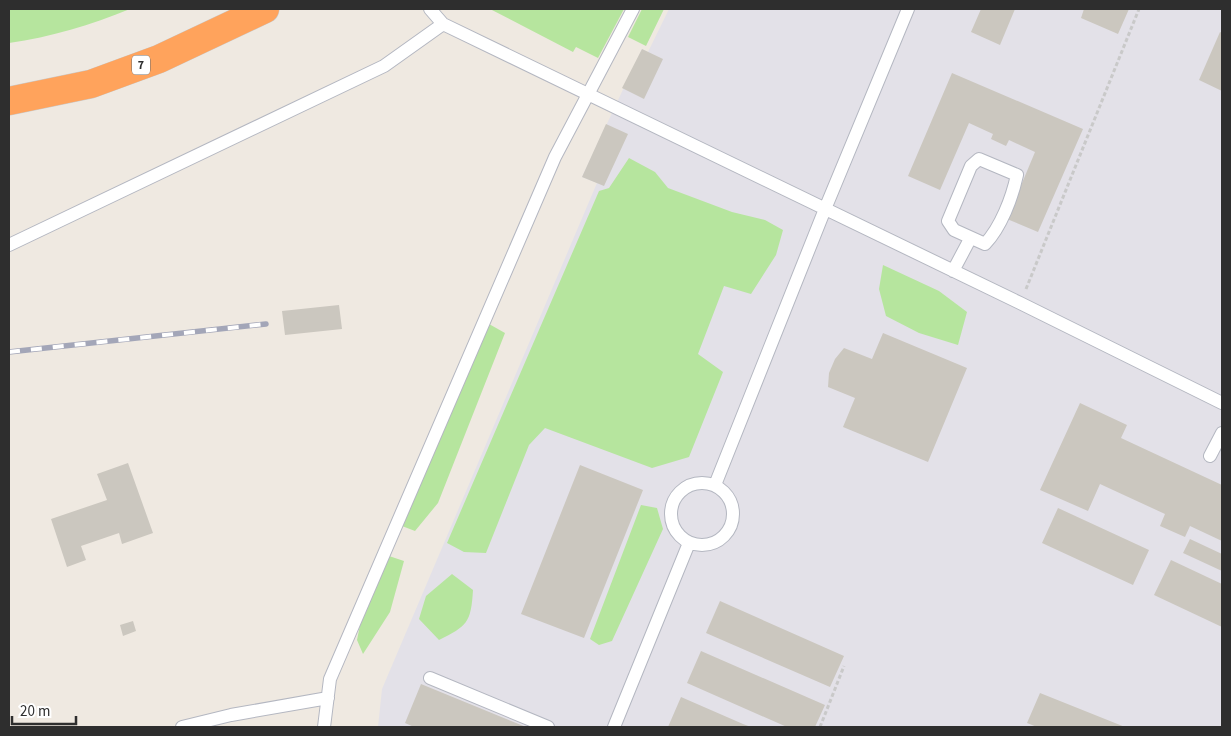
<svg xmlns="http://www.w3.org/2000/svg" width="1231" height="736" font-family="'Source Sans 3',sans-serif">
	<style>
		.industrial { fill: #e3e1e8 }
		.green { fill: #b6e59e }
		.building { fill: #cbc7bf }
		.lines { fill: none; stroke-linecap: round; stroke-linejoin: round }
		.lane-casing { stroke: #b4b7c1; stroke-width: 14 }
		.highway-casing { stroke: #c9c9c9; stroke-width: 29 }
		.path { stroke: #c9c9c9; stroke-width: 3; stroke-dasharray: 4 2.5; stroke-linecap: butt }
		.lane { stroke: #fff; stroke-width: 12 }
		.highway { stroke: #ffa35c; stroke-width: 28 }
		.rail-casing { stroke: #a3a6b8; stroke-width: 5.5 }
		.rail { stroke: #fff; stroke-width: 4; stroke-dasharray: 11; stroke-linecap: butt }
		.labels { text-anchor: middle; stroke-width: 4; stroke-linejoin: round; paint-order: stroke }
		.shield { fill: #fff; stroke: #6d6d6d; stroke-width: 1 }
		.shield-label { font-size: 12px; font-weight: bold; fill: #2e2e2e }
	</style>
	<rect width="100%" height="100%" fill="#efe9e1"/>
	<path class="industrial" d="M 669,9 L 1222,9 L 1222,727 L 378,727 L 382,689 L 597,183 L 582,177 L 642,49 L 648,52 Z"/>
	<path class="green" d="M 9,9 L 130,9 C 91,25 51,37 9,43 Z
		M 490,9 L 624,9 L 598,58 L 576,47 L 573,52 Z
		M 642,9 L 664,9 L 646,46 L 628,37 Z
		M 629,158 L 655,172 L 668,188 L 732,212 L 765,220 L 783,230 L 776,255 L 751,294 L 724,286 L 698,354 L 723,372 L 689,457 L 652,468 L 545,428 L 529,445 L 486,553 L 464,552 L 447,543 L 599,191 L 609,188 Z
		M 883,265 L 939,291 L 967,312 L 958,345 L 919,333 L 886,316 L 879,289 Z
		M 489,324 L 505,333 L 438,503 L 415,531 L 402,526 Z
		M 641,505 L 657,508 L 663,529 L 612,641 L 599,645 L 590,639 Z
		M 389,556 L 404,561 L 390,612 L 363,654 L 357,640 L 361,620 Z
		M 452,574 L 473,590 C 471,623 467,626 439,640 L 419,619 L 426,596 Z"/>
	<path class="building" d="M 981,9 L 1015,9 L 1000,45 L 971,32 Z
		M 1084,9 L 1129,9 L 1118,34 L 1081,18 Z
		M 1220,32 L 1222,33 L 1222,91 L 1199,80 Z
		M 642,49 L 663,59 L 644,99 L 622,88 Z
		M 952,73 L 1083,129 L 1038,232 L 1007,219 L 1035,152 L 1009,140 L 1006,146 L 991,139 L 993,134 L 969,123 L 940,190 L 908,176 Z
		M 606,124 L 628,134 L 604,186 L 582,177 Z
		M 339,305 L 342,329 L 285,335 L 282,311 Z
		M 883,333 L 967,368 L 928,462 L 843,427 L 855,398 L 828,387 L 829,373 L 835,359 L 844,348 L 872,359 Z
		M 1080,403 L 1127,425 L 1121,438 L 1222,485 L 1222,541 L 1190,526 L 1185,537 L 1160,526 L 1165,514 L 1100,484 L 1088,511 L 1040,490 Z
		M 128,463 L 153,533 L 122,544 L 119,533 L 81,546 L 86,560 L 67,567 L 51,519 L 107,500 L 97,474 Z
		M 580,465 L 643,490 L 584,638 L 521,614 Z
		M 1058,508 L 1149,550 L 1133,585 L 1042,543 Z
		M 1190,539 L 1222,554 L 1222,571 L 1183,553 Z
		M 1171,560 L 1222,584 L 1222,627 L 1154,595 Z
		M 720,601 L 844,656 L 830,687 L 706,633 Z
		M 133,621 L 136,631 L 123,636 L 120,625 Z
		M 701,651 L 825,705 L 815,727 L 787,727 L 687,683 Z
		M 421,684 L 526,727 L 414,727 L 405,723 Z
		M 1040,693 L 1125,727 L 1037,727 L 1027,723 Z
		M 681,697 L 743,724 L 751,727 L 668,727 Z"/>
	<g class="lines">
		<g class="lane-casing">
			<path id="lane" d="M 430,9 L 443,24 L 1020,303 L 1222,403
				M 979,159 L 1017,175 C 1012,198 1001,227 985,244 L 954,230 L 948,221 L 971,166 Z
				M 9,245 L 384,66 L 443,24
				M 953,271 L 970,239
				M 1210,456 L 1222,433
				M671 514a31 31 0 1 1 62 0a31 31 0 1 1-62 0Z
				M 715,485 L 825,209 L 908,9
				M 430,678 L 548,727
				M 182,727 L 231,715 L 328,698
				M 324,727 L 330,679 L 555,157 L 633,9
				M 614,727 L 689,543"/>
		</g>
		<g class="highway-casing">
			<path id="highway" d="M 9,101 L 91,84 L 159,59 L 265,9"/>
		</g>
		<path class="path" d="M 1026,289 L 1139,9
			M 820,727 L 844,666"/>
		<use href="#lane" class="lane"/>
		<use href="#highway" class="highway"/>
		<g class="rail-casing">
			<path id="rail" d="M 9,352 L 266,324"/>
		</g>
		<use href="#rail" class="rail"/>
	</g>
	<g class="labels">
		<rect class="shield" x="132" y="55.5" width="18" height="19" rx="4"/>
		<g class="shield-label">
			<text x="141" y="69">7</text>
		</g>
	</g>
	<rect width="1231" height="736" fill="none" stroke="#2e2e2e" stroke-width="20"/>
	<path d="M12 716v8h64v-8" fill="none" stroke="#2e2e2e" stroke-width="2.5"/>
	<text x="20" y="716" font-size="15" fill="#2e2e2e" stroke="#ffffff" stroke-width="4" paint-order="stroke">20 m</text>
</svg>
